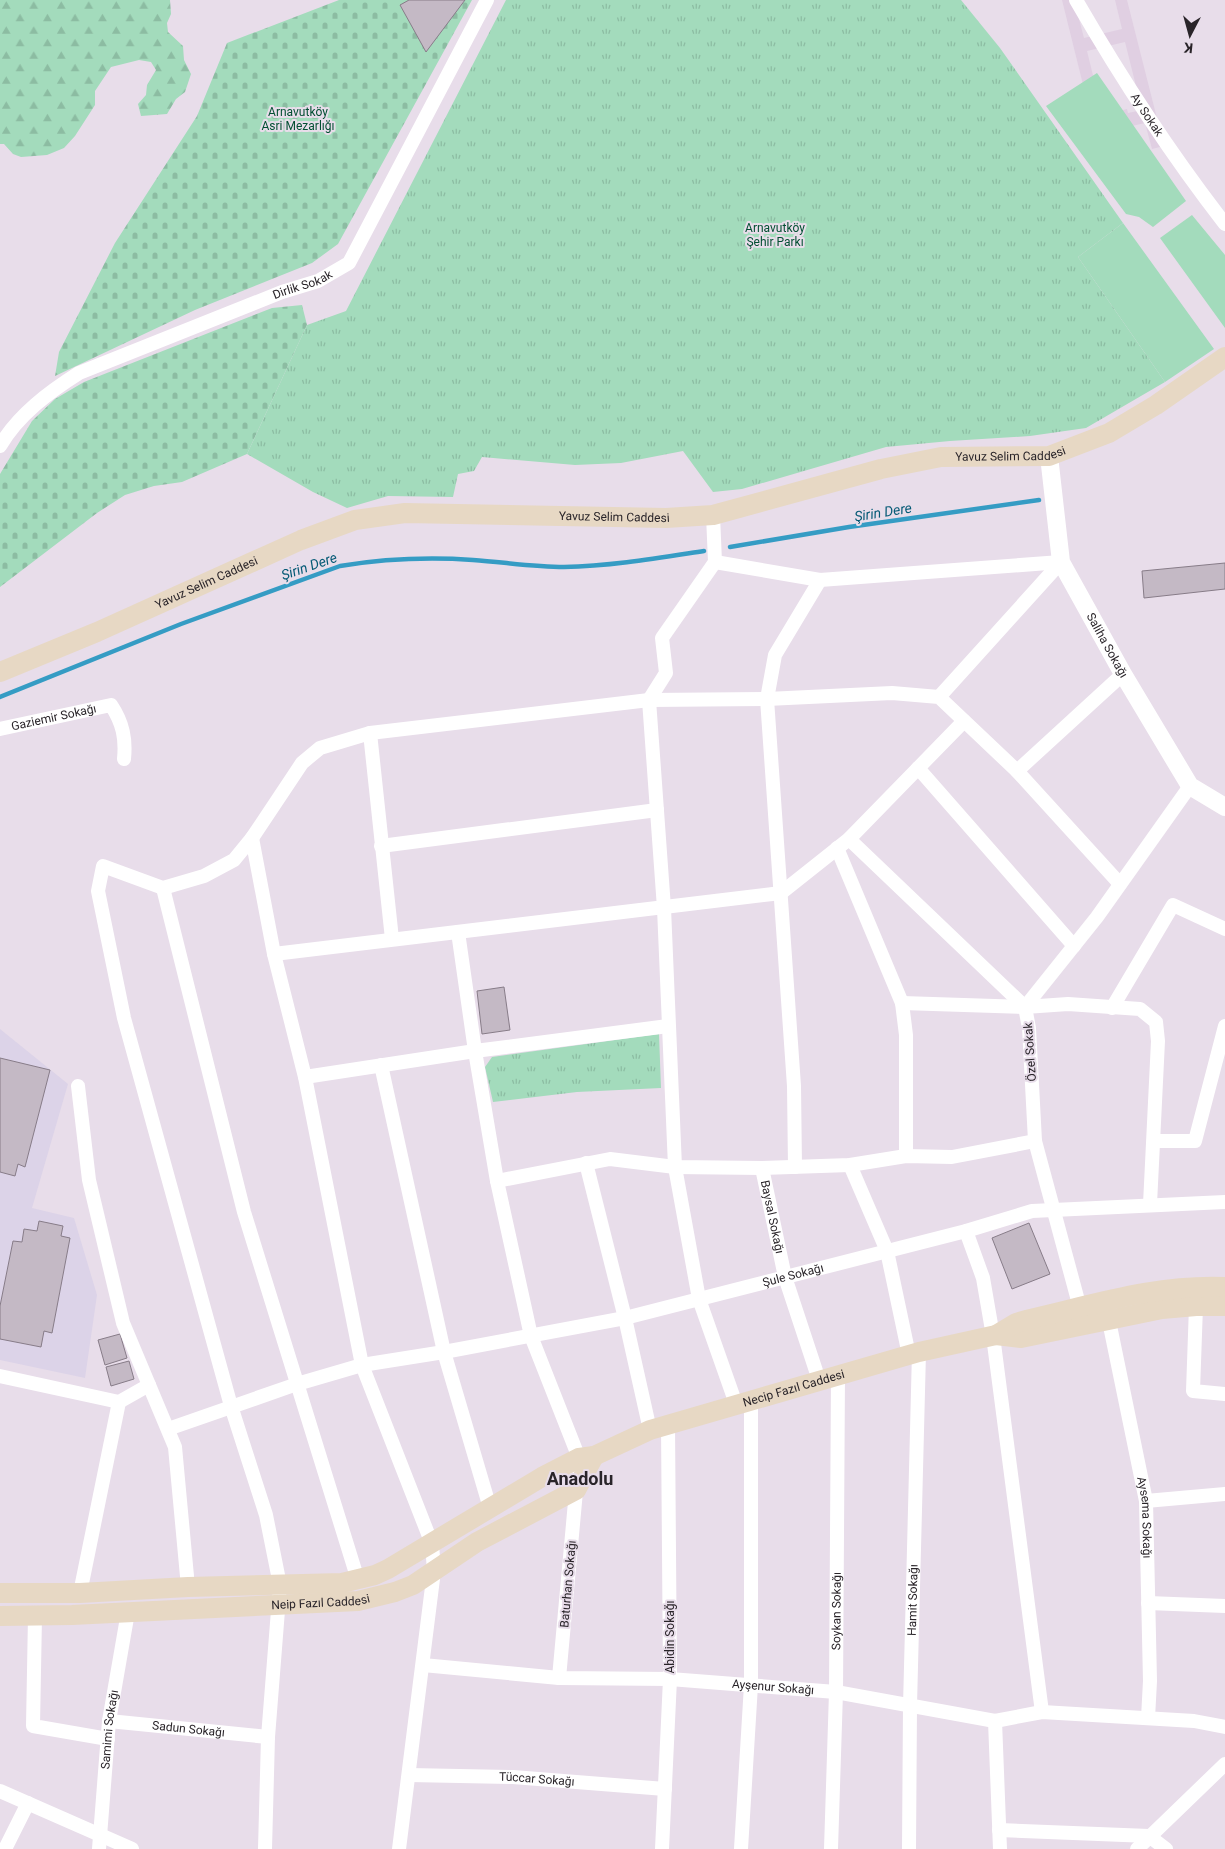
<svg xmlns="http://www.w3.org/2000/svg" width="1225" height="1849" font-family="Roboto,sans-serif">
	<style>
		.built { fill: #e0cfe2; fill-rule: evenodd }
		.education { fill: #dcd3e8 }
		.grass { fill: #a3dbbc }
		.forest { fill: url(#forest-firs) }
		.cemetery { fill: url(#cemetery-stones) }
		.park { fill: url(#park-tufts) }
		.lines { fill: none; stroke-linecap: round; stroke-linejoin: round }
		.stream { stroke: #359cc4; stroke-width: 4.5 }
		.building { fill: #c4b9c5; stroke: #877c88 }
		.minor { stroke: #fff; stroke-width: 14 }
		.tertiary { stroke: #fff; stroke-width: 18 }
		.secondary { stroke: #e7d8c4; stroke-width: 20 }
		.labels { text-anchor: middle; stroke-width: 4; stroke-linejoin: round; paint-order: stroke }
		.park-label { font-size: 12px; fill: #024f32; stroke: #e8ddea }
		.street-label { font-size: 12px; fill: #292429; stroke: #e8ddea }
		.water-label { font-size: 14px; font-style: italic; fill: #045975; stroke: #e8ddea }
		.district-label { font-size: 18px; font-weight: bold; fill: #292429; stroke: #e8ddea }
	</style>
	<defs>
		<pattern id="forest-firs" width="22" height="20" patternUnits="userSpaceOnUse" patternTransform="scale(1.25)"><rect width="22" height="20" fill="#a3dbbc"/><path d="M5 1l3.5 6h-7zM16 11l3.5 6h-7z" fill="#8cbca2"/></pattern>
		<pattern id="cemetery-stones" width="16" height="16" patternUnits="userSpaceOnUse" patternTransform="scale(1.25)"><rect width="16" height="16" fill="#a3dbbc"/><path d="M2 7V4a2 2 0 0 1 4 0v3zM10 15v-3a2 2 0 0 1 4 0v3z" fill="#8cbca2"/></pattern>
		<pattern id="park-tufts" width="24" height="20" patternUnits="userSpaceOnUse" patternTransform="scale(1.25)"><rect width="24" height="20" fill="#a3dbbc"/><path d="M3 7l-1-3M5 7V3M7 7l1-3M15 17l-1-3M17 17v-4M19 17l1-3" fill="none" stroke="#8cbca2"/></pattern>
	</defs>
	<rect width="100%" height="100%" fill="#e8ddea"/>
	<path class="built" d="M 1062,0 L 1074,0 L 1084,38 L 1122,29 L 1115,0 L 1127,0 L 1164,146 L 1152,149 L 1145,123 L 1132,126 L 1102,161 ZM 1125,42 L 1142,110 L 1128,113 L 1127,109 L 1115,112 L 1104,120 L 1087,51 Z"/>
	<path class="education" d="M 0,1029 L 68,1084 L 32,1208 L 74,1218 L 97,1295 L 85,1378 L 0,1360 Z"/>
	<path class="grass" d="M 1097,73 L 1186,201 L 1153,227 L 1139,217 L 1126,214 L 1046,106 Z
		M 1192,215 L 1225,255 L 1225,328 L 1160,238 Z
		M 1123,223 L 1214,349 L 1165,382 L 1078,257 Z"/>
	<path class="forest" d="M 0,0 L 170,0 L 171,14 L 167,23 L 168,32 L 183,46 L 184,60 L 191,74 L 185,92 L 176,99 L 167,114 L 141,116 L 138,104 L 146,95 L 147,85 L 156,70 L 151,62 L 139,60 L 111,67 L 95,91 L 95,105 L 75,136 L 64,148 L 47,155 L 21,157 L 13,154 L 4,144 L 0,144 Z"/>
	<path class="cemetery" d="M 339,0 L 472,0 L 338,244 L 312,263 L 195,310 L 55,376 L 59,352 L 115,243 L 197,116 L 227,43 Z
		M 302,305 L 307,325 L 247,454 L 182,482 L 154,486 L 125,495 L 97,513 L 0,587 L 0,474 L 32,421 L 55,399 L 84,382 L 272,308 Z"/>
	<path class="park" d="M 506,0 L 961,0 L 1000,48 L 1123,223 L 1078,257 L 1165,382 L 1086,428 L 1030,436 L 950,441 L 886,447 L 742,489 L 713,492 L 683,451 L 621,463 L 575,465 L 482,457 L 474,471 L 458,474 L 453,497 L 388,496 L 347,508 L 313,492 L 247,454 L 307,325 L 346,311 Z
		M 659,1034 L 661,1088 L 577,1092 L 493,1102 L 485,1067 L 492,1057 Z"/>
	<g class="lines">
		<path class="stream" d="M 730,547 L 849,527 L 1039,500
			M 0,697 L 181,624 L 340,566 C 383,559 429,557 473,560 C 503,562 534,567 564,567 C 611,566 658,558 704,551"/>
	</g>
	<path class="building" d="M 409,0 L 465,0 L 426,52 L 400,5 Z
		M 1225,563 L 1225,589 L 1144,598 L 1142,571 Z
		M 504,987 L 510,1030 L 482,1034 L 477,991 Z
		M 0,1058 L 50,1070 L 25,1167 L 18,1164 L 15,1176 L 0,1172 Z
		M 39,1221 L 63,1226 L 61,1236 L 70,1238 L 52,1333 L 44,1331 L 41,1347 L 0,1339 L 0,1306 L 13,1241 L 22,1242 L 24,1229 L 37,1231 Z
		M 1029,1223 L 1050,1274 L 1012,1289 L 992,1238 Z
		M 120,1334 L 127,1358 L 105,1365 L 98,1340 Z
		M 129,1361 L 134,1379 L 111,1386 L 106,1367 Z"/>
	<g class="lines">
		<g class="minor">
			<path id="s1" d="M 1076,0 C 1121,78 1170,153 1225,224"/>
			<path id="s2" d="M 0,446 C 18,415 49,392 79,373 L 282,292 L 318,281 L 349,263 L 487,0"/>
			<path d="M 713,515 L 715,562 L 662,638 L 666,673 L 649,700 L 664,908 L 675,1167 L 699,1299 L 736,1404"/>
			<path d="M 715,562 L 820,580 L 1061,562"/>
			<path d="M 939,697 L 1061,562"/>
			<path id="s3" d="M 0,729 L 111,705 C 123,723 126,739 124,759"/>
			<path d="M 370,733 L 392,939"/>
			<path d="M 918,768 L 1074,946"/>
			<path d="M 1017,771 L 1123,674"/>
			<path d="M 252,838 L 274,954 L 305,1077 L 362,1365 L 432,1544 L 434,1571 L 399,1849"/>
			<path d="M 849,839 L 1025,1007"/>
			<path d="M 381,846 L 657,810"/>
			<path d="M 837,848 L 902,1003 L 906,1035 L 906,1156"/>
			<path d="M 163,888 L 244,1212 L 358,1580"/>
			<path d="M 458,932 L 475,1051 L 497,1181 L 531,1336 L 579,1458 L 559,1678"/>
			<path d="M 274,954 L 781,893 L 849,839 L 964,721"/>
			<path d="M 902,1003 L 1025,1007 L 1068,1004 L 1140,1009 L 1156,1022 L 1158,1041 L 1150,1204"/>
			<path d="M 1112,1008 L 1173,905 L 1225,929"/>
			<path d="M 381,1065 L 444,1352 L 490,1508"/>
			<path d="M 305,1077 L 475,1051 L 668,1026"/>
			<path d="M 78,1086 L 89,1180 L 123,1323 L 175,1447 L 188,1587"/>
			<path d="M 1155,1141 L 1195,1141 L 1225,1026"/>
			<path d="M 586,1163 L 625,1318 L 650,1430"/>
			<path d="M 850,1165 L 887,1251 L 909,1355"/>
			<path d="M 795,1167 L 794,1086 L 767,699 L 775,655 L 820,580"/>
			<path id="s4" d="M 762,1168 L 785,1277 L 819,1380"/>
			<path d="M 497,1181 L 610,1159 L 675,1167 L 762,1168 L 850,1165 L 906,1156 L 952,1157 L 1035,1141"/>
			<path d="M 966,1231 L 983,1278 L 993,1336 L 1042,1712"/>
			<path d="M 1196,1306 L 1193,1391 L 1225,1394"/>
			<path d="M 1080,1308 L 1035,1141 L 1029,1028 L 1025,1007 L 1097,917 L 1190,786"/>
			<path id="s5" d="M 1109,1321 L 1146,1501 L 1150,1681 L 1148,1718"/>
			<path d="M 0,1376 L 119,1402 L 149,1385"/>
			<path id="s6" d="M 168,1429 L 297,1384 L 362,1365 L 444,1352 L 625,1318 L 966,1231 L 1032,1211 L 1225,1202"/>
			<path d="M 1146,1501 L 1225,1494"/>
			<path d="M 80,1593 L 119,1402"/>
			<path d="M 1148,1603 L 1225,1606"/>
			<path d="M 35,1616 L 33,1726 L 108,1739"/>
			<path id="s7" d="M 423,1665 L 559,1678 L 670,1679 L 836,1692 L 995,1721 L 1000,1849"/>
			<path id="s8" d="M 109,1721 L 268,1737"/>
			<path d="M 995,1721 L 1042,1712 L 1194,1721 L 1225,1727"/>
			<path id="s9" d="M 409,1775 L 513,1777 L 665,1789"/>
			<path d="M 0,1791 L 132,1849"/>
			<path d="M 999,1830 L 1149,1836 L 1166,1849"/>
			<path d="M 5,1849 L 28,1803"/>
			<path id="s10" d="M 99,1849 L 109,1721 L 128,1612"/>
			<path d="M 265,1849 L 268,1737 L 280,1585 L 266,1515 L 231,1406 L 124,1018 L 98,891 L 103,866 L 163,888 L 204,876 L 234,860 L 252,838 L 302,763 L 320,748 L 370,733 L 649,700 L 767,699 L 892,693 L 939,697 L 1017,771 L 1120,884"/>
			<path d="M 662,1849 L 670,1679 L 668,1425"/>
			<path d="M 741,1849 L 751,1685 L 751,1400"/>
			<path id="s11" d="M 831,1849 L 836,1692 L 838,1375"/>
			<path id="s12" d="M 909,1849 L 910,1706 L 919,1352"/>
			<path d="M 1137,1849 L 1225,1764"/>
		</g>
		<path class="tertiary" id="s13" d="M 1049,456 L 1061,562 L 1123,674 L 1190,786 L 1225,807"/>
		<g class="secondary">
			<path id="s14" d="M 0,672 L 97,632 L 301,540 L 355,520 L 405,513 L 666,518 L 713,515 L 881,469 L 941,457 L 1049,456 L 1109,433 L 1156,405 L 1225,357"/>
			<path d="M 996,1335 L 1021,1338 L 1162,1309 L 1196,1306 L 1225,1306"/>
			<path id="s15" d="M 0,1593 L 80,1593 L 188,1587 L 342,1583 L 375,1575 L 388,1569 L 542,1477 L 579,1458 L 594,1456 L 650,1430 L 919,1352 L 996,1335 L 1016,1323 L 1026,1320 C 1092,1305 1157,1284 1225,1287"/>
			<path id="s16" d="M 0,1616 L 72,1615 L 358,1601 L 395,1592 L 413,1585 L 477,1542 L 576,1490 L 594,1456"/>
		</g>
	</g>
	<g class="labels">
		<g class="park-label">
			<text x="298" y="116">Arnavutköy<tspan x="298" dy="14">Asri Mezarlığı</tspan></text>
			<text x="775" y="232">Arnavutköy<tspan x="775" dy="14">Şehir Parkı</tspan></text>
		</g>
		<g class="street-label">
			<text dy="4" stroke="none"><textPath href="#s1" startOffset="135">Ay Sokak</textPath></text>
			<text dy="4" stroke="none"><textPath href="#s2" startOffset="349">Dirlik Sokak</textPath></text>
			<text dy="4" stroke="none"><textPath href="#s14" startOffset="1050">Yavuz Selim Caddesi</textPath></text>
			<text dy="4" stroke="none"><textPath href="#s14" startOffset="646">Yavuz Selim Caddesi</textPath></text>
			<text dy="4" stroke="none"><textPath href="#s14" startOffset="225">Yavuz Selim Caddesi</textPath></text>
			<text dy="4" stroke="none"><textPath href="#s13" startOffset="202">Saliha Sokağı</textPath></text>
			<text dy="4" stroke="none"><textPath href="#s3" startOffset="55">Gaziemir Sokağı</textPath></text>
			<text transform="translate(1030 1052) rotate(-94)" y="4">Özel Sokak</text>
			<text dy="4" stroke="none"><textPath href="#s4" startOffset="50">Baysal Sokağı</textPath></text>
			<text dy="4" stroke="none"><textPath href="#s6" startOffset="645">Şule Sokağı</textPath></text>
			<text dy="4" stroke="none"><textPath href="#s15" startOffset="838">Necip Fazıl Caddesi</textPath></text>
			<text dy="4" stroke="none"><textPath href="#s5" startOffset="200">Aysema Sokağı</textPath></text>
			<text transform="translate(568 1584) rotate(-85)" y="4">Baturhan Sokağı</text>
			<text dy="4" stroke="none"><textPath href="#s12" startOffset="249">Hamit Sokağı</textPath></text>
			<text dy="4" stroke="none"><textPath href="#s16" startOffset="321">Neip Fazıl Caddesi</textPath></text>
			<text dy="4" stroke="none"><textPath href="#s11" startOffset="238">Soykan Sokağı</textPath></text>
			<text transform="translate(670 1637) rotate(-90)" y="4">Abidin Sokağı</text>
			<text dy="4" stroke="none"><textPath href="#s7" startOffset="351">Ayşenur Sokağı</textPath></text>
			<text dy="4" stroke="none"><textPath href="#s8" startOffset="80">Sadun Sokağı</textPath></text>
			<text dy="4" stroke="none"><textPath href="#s10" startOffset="120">Samimi Sokağı</textPath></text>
			<text dy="4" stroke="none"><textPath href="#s9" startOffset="128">Tüccar Sokağı</textPath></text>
		</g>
		<g class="water-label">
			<text transform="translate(883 512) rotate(-9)" y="5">Şirin Dere</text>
			<text transform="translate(309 566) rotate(-19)" y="5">Şirin Dere</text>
		</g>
		<g class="district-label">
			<text x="580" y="1485">Anadolu</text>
		</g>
	</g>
	<g transform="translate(1190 35) rotate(186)" stroke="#e8ddea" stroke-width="4" paint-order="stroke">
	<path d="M0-4L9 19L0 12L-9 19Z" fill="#292429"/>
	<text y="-8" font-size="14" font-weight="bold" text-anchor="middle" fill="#292429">K</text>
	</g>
</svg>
